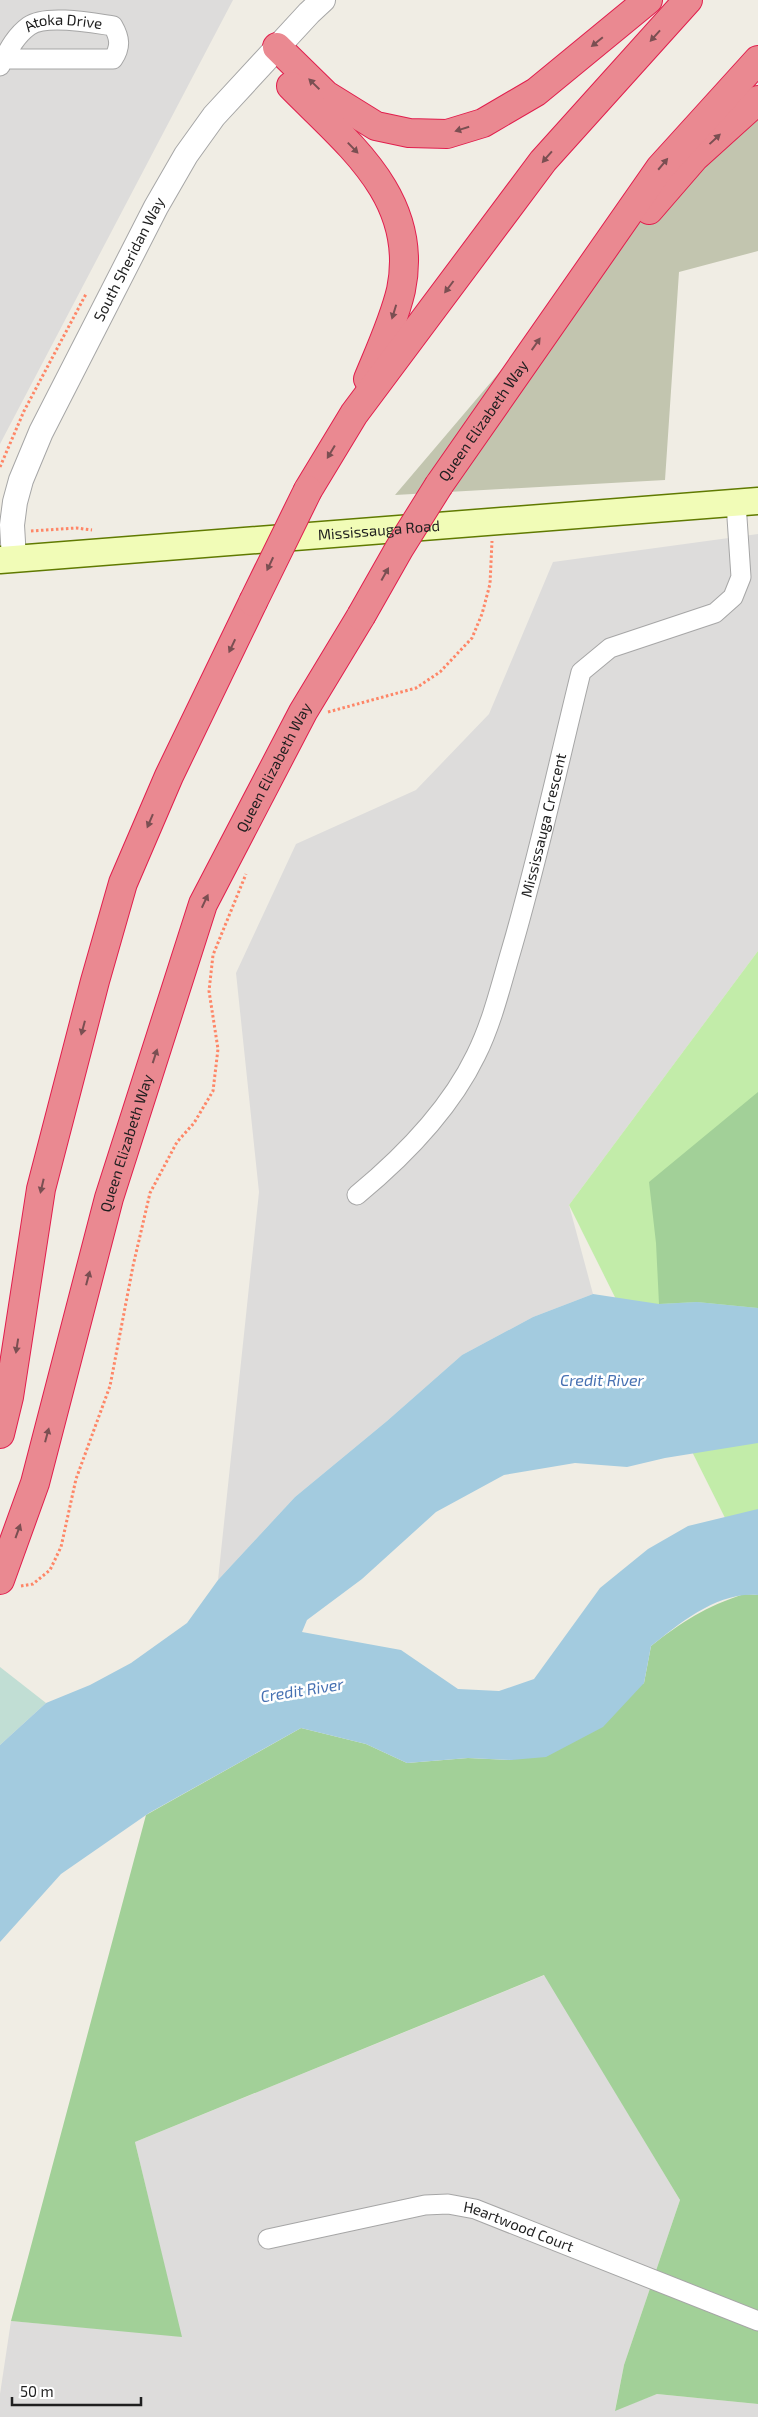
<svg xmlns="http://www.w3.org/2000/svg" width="758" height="2417" font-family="'Exo 2',sans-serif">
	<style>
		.residential { fill: #dddcdb }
		.construction { fill: #c2c5af }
		.grass { fill: #c2eca9 }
		.forest { fill: #a2d098 }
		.wetland { fill: #c1ded4 }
		.water { fill: #a3cbdf }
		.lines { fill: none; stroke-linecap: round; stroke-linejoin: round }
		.minor-casing { stroke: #a6a6a6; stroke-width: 21 }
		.tertiary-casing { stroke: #a6a6a6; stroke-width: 26 }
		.secondary-casing { stroke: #607a01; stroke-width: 29 }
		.motorway-casing { stroke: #e11e4d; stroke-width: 30 }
		.path { stroke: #fe8667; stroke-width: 3; stroke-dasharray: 2.5 2.5; stroke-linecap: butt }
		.minor { stroke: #fff; stroke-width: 19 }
		.tertiary { stroke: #fff; stroke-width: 24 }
		.secondary { stroke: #f1fcb7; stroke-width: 26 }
		.motorway { stroke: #ea8991; stroke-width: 28 }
		.motorway-bridge-casing { stroke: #e11e4d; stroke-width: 30; stroke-linecap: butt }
		.motorway-bridge { stroke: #ea8991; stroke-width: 28 }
		.oneway { fill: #7a4f52 }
		.labels { text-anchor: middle; stroke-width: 5; stroke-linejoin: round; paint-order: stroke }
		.street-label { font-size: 15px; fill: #1f1f1f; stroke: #fff }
		.water-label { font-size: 16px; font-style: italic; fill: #4771b2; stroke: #fff }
	</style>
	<rect width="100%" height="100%" fill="#f0ede4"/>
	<path class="residential" d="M 0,0 L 233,0 L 0,444 Z
		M 758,534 L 758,951 L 569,1205 L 593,1294 L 533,1317 L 462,1355 L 387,1421 L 295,1497 L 218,1580 L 259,1192 L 236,973 L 296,844 L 416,790 L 489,714 L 553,562 Z
		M 545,1975 L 680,2200 L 624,2365 L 615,2410 L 657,2394 L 758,2404 L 758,2417 L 0,2417 L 0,2394 L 11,2321 L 181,2336 L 135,2142 Z"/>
	<path class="construction" d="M 758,91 L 758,251 L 679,272 L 665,480 L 395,495 L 666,176 Z"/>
	<path class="grass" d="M 758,951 L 758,1584 L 569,1205 Z"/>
	<path class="forest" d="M 758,1092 L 758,1308 L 697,1302 L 659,1304 L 656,1243 L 649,1182 Z
		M 744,1594 L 758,1595 L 758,2404 L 657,2394 L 615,2411 L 624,2365 L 680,2200 L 544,1975 L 135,2142 L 182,2337 L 11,2321 L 146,1815 L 301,1728 L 366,1744 L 407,1763 L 468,1758 L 511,1760 L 644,1683 L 651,1646 C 683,1621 705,1607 744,1594 Z"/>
	<path class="wetland" d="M 0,1667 L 46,1703 L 0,1745 Z"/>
	<path class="water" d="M 593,1294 L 659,1304 L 697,1302 L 758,1308 L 758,1443 L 665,1458 L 627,1467 L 575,1463 L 504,1475 L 436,1512 L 362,1579 L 307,1620 L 302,1632 L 401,1650 L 458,1689 L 499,1691 L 534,1679 L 600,1588 L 648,1549 L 688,1526 L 758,1509 L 758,1595 C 718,1591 680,1623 651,1646 L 644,1683 L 603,1727 L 546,1757 L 511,1760 L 468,1758 L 407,1763 L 366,1744 L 301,1728 L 149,1813 L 61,1874 L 0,1942 L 0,1745 L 46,1703 L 90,1685 L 131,1663 L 187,1623 L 218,1580 L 295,1497 L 387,1421 L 462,1355 L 533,1317 Z"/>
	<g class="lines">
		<g class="minor-casing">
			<g id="minor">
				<path id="s1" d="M 0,66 C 8,51 15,36 29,26 C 46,14 93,23 113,26 C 120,38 121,47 113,59 L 3,59"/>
				<path id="s2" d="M 357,1195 C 403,1157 450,1109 476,1055 C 492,1023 501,985 511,951 C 538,859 558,765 581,672 L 610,648 L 715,613 L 733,597 L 741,577 L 736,503"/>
				<path id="s3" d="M 268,2239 L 425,2205 L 448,2204 L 475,2209 L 758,2321"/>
			</g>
		</g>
		<g class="tertiary-casing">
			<g id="tertiary">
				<path id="s4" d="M 14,559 L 12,525 L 15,502 L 21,480 L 41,432 L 156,207 L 186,155 L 214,116 L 309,13 L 323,0"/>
			</g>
		</g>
		<g class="secondary-casing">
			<g id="secondary">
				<path id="s5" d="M 0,560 L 758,501"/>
			</g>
		</g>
		<g class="motorway-casing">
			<g id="motorway">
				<path d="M 277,47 L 326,95 L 376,126 L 409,133 L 447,134 L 483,123 L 536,92 L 648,0"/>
				<path d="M 291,86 C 348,144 420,198 401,290 C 394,320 380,350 368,379"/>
				<path d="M 649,210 L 694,158 L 758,100"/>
				<path id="s6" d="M 439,485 L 660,168 L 758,60"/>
				<path d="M 308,490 L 354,414 L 543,161 L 688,0"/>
				<path d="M 0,1434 L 9,1397 L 41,1189 L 95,981 L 123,883 L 169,776 L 253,602"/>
				<path id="s7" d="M 0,1580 L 35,1483 L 109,1198 L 203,904 L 303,712 L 361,616"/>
			</g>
		</g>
		<path class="path" d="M 0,467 L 24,411 L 86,294
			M 31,531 L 76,528 L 92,530
			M 328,712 L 416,688 L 440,672 L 472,638 L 482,614 L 490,584 L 492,541
			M 21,1586 L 33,1584 L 50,1570 L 61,1547 L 76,1479 L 110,1386 L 133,1266 L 150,1193 L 177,1142 L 194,1123 L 213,1091 L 218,1049 L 209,991 L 213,955 L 246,874"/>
		<use href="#minor" class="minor"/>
		<use href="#tertiary" class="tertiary"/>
		<use href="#secondary" class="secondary"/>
		<use href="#motorway" class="motorway"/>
		<g class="motorway-bridge-casing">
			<path id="motorway-bridge" d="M 253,602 L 308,490
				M 361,616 L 399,549 L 439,485"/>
		</g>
		<use href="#motorway-bridge" class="motorway-bridge"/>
	</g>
	<defs><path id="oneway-solid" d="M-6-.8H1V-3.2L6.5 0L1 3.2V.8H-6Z" transform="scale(1.25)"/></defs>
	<g class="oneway">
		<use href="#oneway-solid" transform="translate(655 36) rotate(132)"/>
		<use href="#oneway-solid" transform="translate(597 42) rotate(141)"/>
		<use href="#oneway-solid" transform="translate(314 84) rotate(-136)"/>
		<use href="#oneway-solid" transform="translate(462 129) rotate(163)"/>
		<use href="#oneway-solid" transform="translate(715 139) rotate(-43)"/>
		<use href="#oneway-solid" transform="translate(353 148) rotate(46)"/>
		<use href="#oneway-solid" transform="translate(547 157) rotate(131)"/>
		<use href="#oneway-solid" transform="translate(663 164) rotate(-50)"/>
		<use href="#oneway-solid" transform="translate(449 287) rotate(127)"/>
		<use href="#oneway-solid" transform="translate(394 312) rotate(107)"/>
		<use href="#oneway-solid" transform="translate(536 344) rotate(-55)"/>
		<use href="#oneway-solid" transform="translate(331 452) rotate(121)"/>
		<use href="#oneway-solid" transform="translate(270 564) rotate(115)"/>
		<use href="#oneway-solid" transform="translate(385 574) rotate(-61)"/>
		<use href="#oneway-solid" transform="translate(232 646) rotate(115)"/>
		<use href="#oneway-solid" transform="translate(150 821) rotate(113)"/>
		<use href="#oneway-solid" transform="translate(205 901) rotate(-65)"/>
		<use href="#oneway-solid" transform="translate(83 1028) rotate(105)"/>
		<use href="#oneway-solid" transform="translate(155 1056) rotate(-72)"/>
		<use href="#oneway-solid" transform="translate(42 1186) rotate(103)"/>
		<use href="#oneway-solid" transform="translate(88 1278) rotate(-75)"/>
		<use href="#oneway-solid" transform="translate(17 1346) rotate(99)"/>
		<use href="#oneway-solid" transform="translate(47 1435) rotate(-75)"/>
		<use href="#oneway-solid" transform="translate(18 1531) rotate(-70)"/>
	</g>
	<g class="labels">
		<g class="street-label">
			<text dy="5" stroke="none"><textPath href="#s1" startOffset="85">Atoka Drive</textPath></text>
			<text dy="5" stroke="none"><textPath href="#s4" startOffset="326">South Sheridan Way</textPath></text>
			<text dy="5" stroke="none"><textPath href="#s6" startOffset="78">Queen Elizabeth Way</textPath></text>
			<text dy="5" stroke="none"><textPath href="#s5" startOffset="380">Mississauga Road</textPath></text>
			<text dy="5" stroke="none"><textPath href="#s7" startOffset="860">Queen Elizabeth Way</textPath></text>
			<text dy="5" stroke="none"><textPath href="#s2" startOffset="425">Mississauga Crescent</textPath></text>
			<text dy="5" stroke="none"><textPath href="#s7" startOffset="455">Queen Elizabeth Way</textPath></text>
			<text dy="5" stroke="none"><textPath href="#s3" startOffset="258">Heartwood Court</textPath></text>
		</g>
		<g class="water-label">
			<text x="602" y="1386">Credit River</text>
			<text transform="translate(302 1690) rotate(-9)" y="6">Credit River</text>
		</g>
	</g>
	<path d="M12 2397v8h129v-8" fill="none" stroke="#1f1f1f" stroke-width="2.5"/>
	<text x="20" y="2397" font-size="15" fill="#1f1f1f" stroke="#ffffff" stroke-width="4" paint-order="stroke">50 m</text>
</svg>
